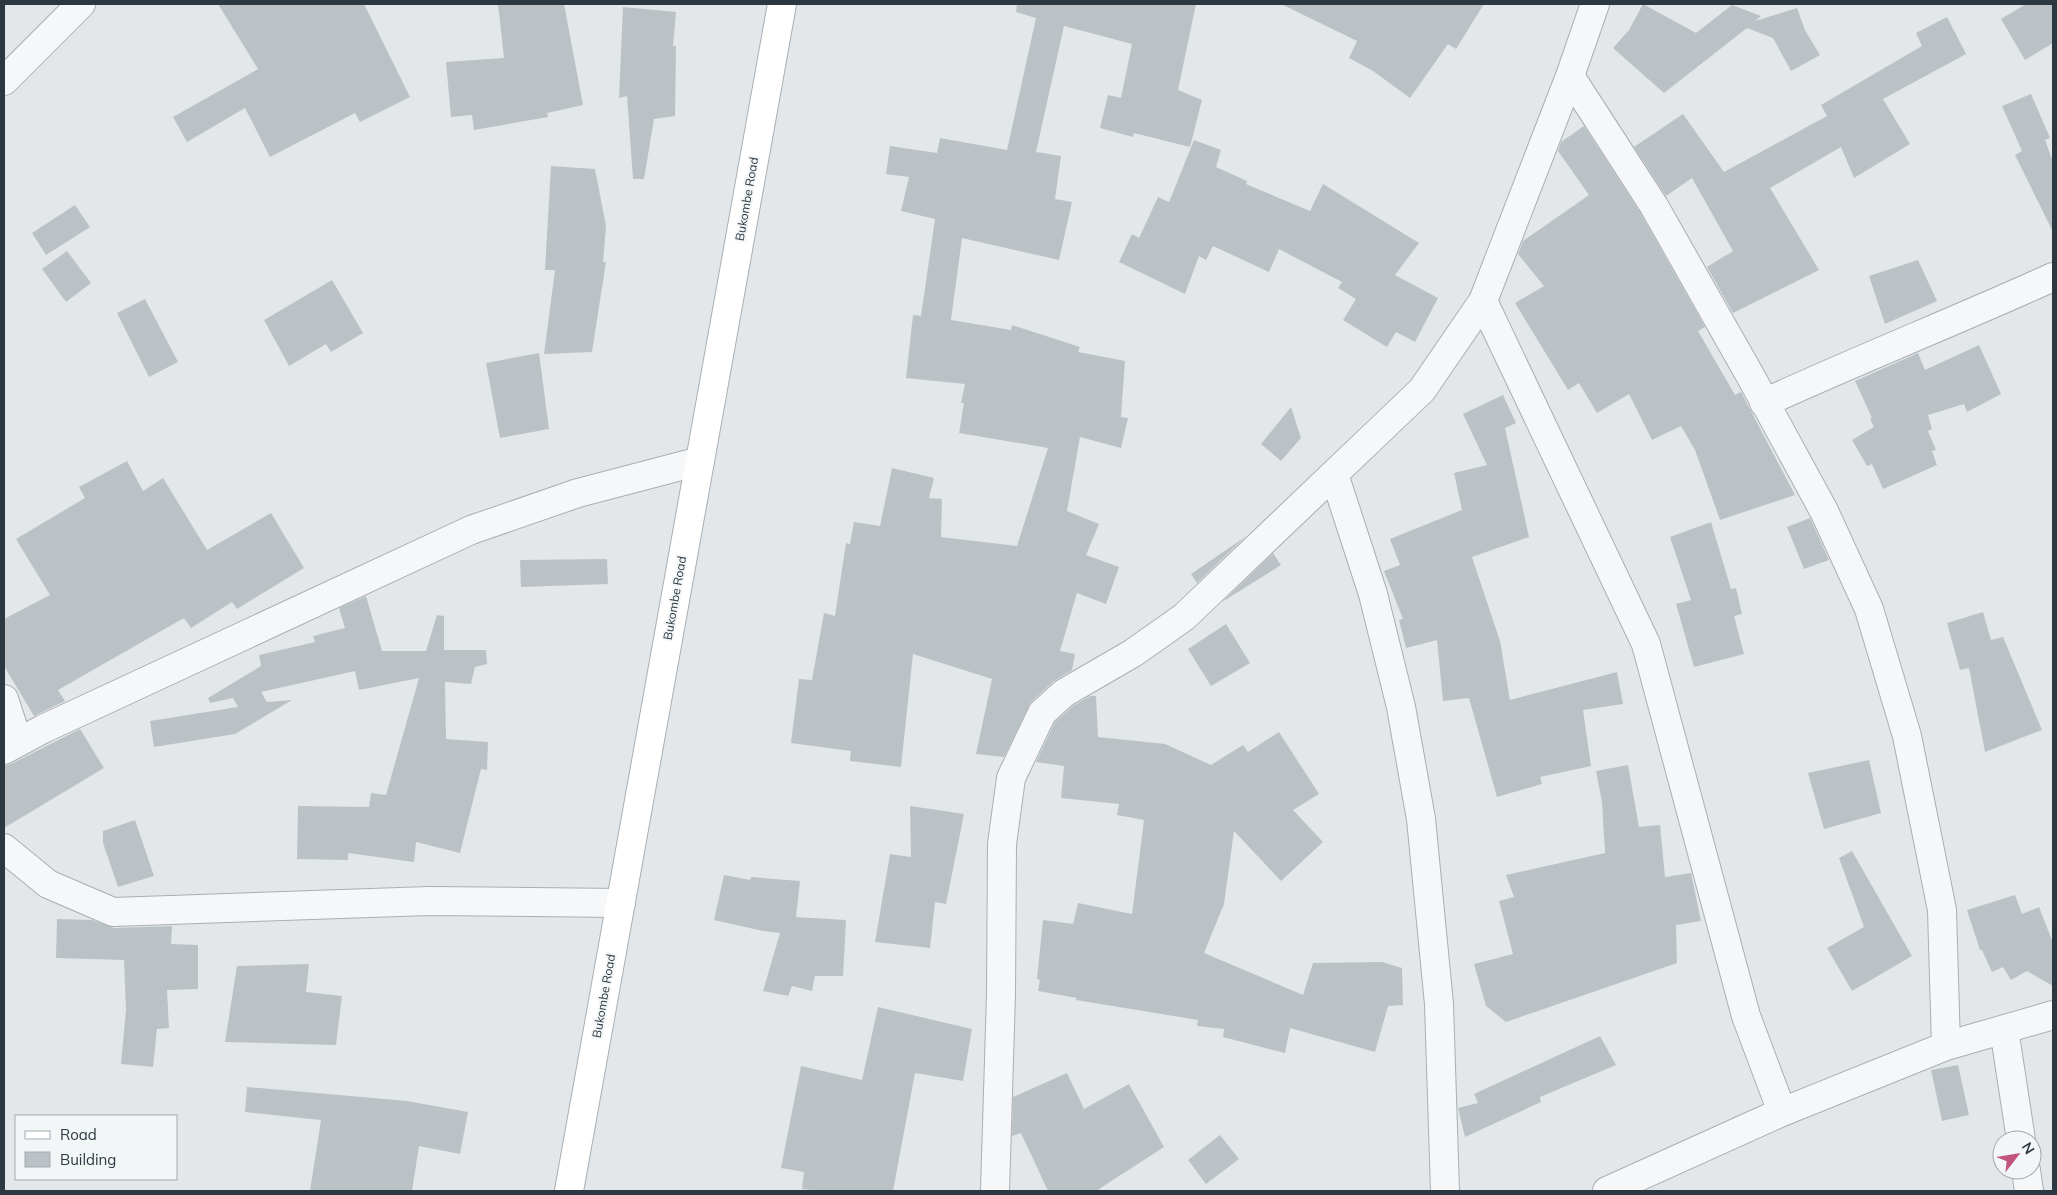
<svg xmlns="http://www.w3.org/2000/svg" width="2057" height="1195" font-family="Mulish,sans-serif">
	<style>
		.building { fill: #bbc2c6 }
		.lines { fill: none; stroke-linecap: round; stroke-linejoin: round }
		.street-casing { stroke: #a8afb4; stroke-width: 30 }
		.secondary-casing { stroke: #a8afb4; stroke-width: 30 }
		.street { stroke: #f6f7f9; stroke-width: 28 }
		.secondary { stroke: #fff; stroke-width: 28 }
		.labels { text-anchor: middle; stroke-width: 4; stroke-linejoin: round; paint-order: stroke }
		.street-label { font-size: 12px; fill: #2c3841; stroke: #f3f6f7 }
	</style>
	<rect width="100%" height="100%" fill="#e3e7ea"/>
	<path class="building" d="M 218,4 L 364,4 L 410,97 L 360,122 L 355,113 L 270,157 L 245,108 L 187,142 L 173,117 L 258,69 Z
		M 498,4 L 564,4 L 583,105 L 547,113 L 548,117 L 474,130 L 472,115 L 451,117 L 446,62 L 504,58 Z
		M 1017,4 L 1196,4 L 1178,90 L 1202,100 L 1190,147 L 1134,133 L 1133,137 L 1100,128 L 1108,95 L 1121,98 L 1132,44 L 1064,26 L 1036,152 L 1061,156 L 1055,199 L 1072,202 L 1059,260 L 962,238 L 951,320 L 1011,330 L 1012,325 L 1080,347 L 1078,352 L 1125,361 L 1121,417 L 1128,418 L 1121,448 L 1080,437 L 1067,511 L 1099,524 L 1086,555 L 1119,567 L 1106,604 L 1077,593 L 1060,651 L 1075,654 L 1072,670 L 1054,681 L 1031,702 L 1004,757 L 976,754 L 992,679 L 913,654 L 901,767 L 850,761 L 851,751 L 791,743 L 799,679 L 812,680 L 824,613 L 835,616 L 846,543 L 850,544 L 854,522 L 880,526 L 892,468 L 934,478 L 929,498 L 942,499 L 941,537 L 1017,546 L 1048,448 L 959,433 L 964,403 L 961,403 L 965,384 L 906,378 L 913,315 L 921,316 L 935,219 L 901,211 L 909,177 L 886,174 L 890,146 L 937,153 L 940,138 L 1007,150 L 1036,18 L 1016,12 Z
		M 1281,4 L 1484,4 L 1456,49 L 1448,44 L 1410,98 L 1373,71 L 1349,58 L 1357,41 Z
		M 1643,4 L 1696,33 L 1732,5 L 1761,16 L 1755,21 L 1797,8 L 1805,30 L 1820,55 L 1791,71 L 1773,38 L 1747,28 L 1664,93 L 1613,48 L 1629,30 Z
		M 2026,4 L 2053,4 L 2053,43 L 2025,60 L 2001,19 Z
		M 623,7 L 676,12 L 673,46 L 676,46 L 675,116 L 654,119 L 644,179 L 633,179 L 627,96 L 619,98 Z
		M 1947,17 L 1966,54 L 1883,99 L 1910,144 L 1854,178 L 1841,147 L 1770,188 L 1819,270 L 1733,313 L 1707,267 L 1733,251 L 1692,178 L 1666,196 L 1634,147 L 1683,114 L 1724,172 L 1827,116 L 1821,105 L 1922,46 L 1916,33 Z
		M 2031,94 L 2050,138 L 2045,140 L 2053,162 L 2053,232 L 2015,155 L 2022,151 L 2002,106 Z
		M 1584,126 L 1641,214 L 1705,327 L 1698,331 L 1735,395 L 1741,392 L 1795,495 L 1720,520 L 1695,450 L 1681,426 L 1652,440 L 1629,394 L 1597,413 L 1579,383 L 1568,390 L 1515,303 L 1544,286 L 1518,254 L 1523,241 L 1589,195 L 1558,151 L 1561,142 Z
		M 1194,140 L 1221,150 L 1216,167 L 1247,181 L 1246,184 L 1310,211 L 1323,184 L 1419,243 L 1395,275 L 1438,298 L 1415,342 L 1396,332 L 1387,347 L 1343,320 L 1356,299 L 1338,288 L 1342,282 L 1279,249 L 1269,272 L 1213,246 L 1206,260 L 1199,256 L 1185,294 L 1119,262 L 1132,234 L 1139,238 L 1158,197 L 1169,202 Z
		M 551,166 L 595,169 L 606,226 L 603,262 L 606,262 L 592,352 L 544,354 L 555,270 L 545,270 Z
		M 75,205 L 90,227 L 46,255 L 32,233 Z
		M 67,251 L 91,283 L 66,302 L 42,269 Z
		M 1918,260 L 1937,301 L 1885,324 L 1869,276 Z
		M 332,280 L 363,333 L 331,352 L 326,344 L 289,366 L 264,320 Z
		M 145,299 L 178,362 L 149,377 L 117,313 Z
		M 1979,345 L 2001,394 L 1967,412 L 1964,404 L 1928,415 L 1932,429 L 1928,431 L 1936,450 L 1932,451 L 1937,465 L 1883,489 L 1872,464 L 1867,466 L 1852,440 L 1874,427 L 1870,419 L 1872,418 L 1855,381 L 1918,353 L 1925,370 Z
		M 539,353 L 549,429 L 500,438 L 486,363 Z
		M 1503,395 L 1516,423 L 1505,428 L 1529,537 L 1472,557 L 1500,641 L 1510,700 L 1617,672 L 1623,704 L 1583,710 L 1591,766 L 1540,777 L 1542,784 L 1497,797 L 1469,698 L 1443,701 L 1437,640 L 1406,648 L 1399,620 L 1403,619 L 1384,571 L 1400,565 L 1390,539 L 1462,510 L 1454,473 L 1487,465 L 1463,414 Z
		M 1291,407 L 1301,438 L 1281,461 L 1261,444 Z
		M 127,461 L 143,491 L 163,478 L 207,550 L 271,513 L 304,568 L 237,609 L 232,602 L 191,628 L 184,618 L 58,690 L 65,701 L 34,716 L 4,666 L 4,619 L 50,595 L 16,539 L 85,498 L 79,487 Z
		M 1810,518 L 1829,560 L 1804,569 L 1787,527 Z
		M 1711,522 L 1731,589 L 1736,588 L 1742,614 L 1734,616 L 1744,654 L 1694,667 L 1676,604 L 1691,600 L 1670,537 Z
		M 1245,537 L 1197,583 L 1191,574 Z
		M 1273,553 L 1281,565 L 1222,602 Z
		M 607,559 L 608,584 L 521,587 L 520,560 Z
		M 366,596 L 382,651 L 426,651 L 437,615 L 444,616 L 444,650 L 486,650 L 487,664 L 475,667 L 471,684 L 445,682 L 446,739 L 488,742 L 487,770 L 481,769 L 460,853 L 416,842 L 414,862 L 348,853 L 348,860 L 297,859 L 298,806 L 369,807 L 371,793 L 386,795 L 419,678 L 359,690 L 355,671 L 261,692 L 267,702 L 292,700 L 235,734 L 154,747 L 150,721 L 238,707 L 233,698 L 210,703 L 208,698 L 261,666 L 259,655 L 315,642 L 313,636 L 345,628 L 339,608 Z
		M 1983,612 L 1991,640 L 2003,637 L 2042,730 L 1985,752 L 1969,668 L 1960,670 L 1947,623 Z
		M 1226,624 L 1250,663 L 1211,686 L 1188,649 Z
		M 1090,696 L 1096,696 L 1098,737 L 1165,744 L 1211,765 L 1243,745 L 1248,752 L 1279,732 L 1319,794 L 1293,810 L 1323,842 L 1281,881 L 1234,831 L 1224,904 L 1204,953 L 1303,995 L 1313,963 L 1382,962 L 1402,968 L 1403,1005 L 1388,1006 L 1375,1052 L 1290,1028 L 1285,1053 L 1223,1037 L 1224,1029 L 1197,1026 L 1198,1020 L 1076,1000 L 1077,998 L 1038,991 L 1040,980 L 1037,979 L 1043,920 L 1073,924 L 1078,903 L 1132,914 L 1144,820 L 1117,815 L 1119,804 L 1061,798 L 1064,766 L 1036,762 L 1055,722 L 1073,706 Z
		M 80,729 L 104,768 L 4,828 L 4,766 L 11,764 Z
		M 1869,760 L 1881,813 L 1824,829 L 1808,773 Z
		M 1628,765 L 1639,827 L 1660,825 L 1665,877 L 1691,873 L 1701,921 L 1676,925 L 1677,963 L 1506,1022 L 1486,1006 L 1474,964 L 1513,954 L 1499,901 L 1514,897 L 1506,875 L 1605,853 L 1602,802 L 1596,771 Z
		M 910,806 L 964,814 L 946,904 L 935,902 L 930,948 L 875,942 L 890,854 L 911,857 Z
		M 135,820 L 154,876 L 118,887 L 103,843 L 103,831 Z
		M 1852,851 L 1912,956 L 1852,991 L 1827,948 L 1864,927 L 1839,858 Z
		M 724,875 L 750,880 L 751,877 L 800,881 L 796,917 L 846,920 L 843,976 L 815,976 L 812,991 L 792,986 L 788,996 L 763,991 L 780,933 L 763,931 L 714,920 Z
		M 2015,895 L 2022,914 L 2039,907 L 2053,943 L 2053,986 L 2027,971 L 2011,980 L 2003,967 L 1992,972 L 1982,950 L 1980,950 L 1967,910 Z
		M 57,919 L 92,920 L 114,928 L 172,926 L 171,944 L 198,945 L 198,989 L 167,990 L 169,1028 L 157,1029 L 153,1067 L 121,1064 L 126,1010 L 124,960 L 56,958 Z
		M 309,964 L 306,992 L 342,996 L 336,1045 L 225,1042 L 237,966 Z
		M 878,1007 L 972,1029 L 963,1081 L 915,1073 L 893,1191 L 820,1191 L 802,1189 L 804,1172 L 781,1168 L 801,1066 L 862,1080 Z
		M 1600,1036 L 1616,1065 L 1540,1097 L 1541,1102 L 1465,1137 L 1458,1108 L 1478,1103 L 1474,1094 Z
		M 1958,1065 L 1969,1115 L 1942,1121 L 1931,1070 Z
		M 1067,1073 L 1084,1109 L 1129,1084 L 1164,1147 L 1096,1191 L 1048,1191 L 1021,1133 L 1012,1136 L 1013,1097 Z
		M 247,1087 L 407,1101 L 468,1112 L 460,1154 L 419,1146 L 412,1191 L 310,1191 L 321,1120 L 245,1112 Z
		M 1220,1135 L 1239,1159 L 1206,1184 L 1188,1160 Z"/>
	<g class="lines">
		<g class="street-casing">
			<path id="street" d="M 1570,76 L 1654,206 L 1751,377 L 1824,511 L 1869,609 L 1907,736 L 1942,910 L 1946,1046
				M 4,81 L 81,4
				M 1483,301 L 1646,644 L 1746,1016 L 1782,1112
				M 1764,403 C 1860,359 1958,320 2053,277
				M 1334,474 L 1373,594 L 1401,707 L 1421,819 L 1439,1004 L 1445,1191
				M 4,699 L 18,742
				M 4,750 L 43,729 L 471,530 L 578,493 L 700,461
				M 4,848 L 48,884 L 113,912 L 429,901 L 621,903
				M 2004,1029 L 2021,1140
				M 2026,1170 L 2029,1191
				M 995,1191 L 1001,994 L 1002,844 L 1011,778 L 1042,713 L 1064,693 L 1133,653 L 1184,617 L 1422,390 L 1483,301 L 1570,76 L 1595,4
				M 1607,1191 L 1782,1112 L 1946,1046 L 2053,1015"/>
		</g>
		<g class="secondary-casing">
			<path id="secondary" d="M 569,1191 L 782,4"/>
		</g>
		<use href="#street" class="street"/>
		<use href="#secondary" class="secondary"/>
	</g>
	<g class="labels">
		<g class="street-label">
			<text transform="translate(747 199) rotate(-80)" y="4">Bukombe Road</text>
			<text transform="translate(675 598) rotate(-80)" y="4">Bukombe Road</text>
			<text transform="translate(604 996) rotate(-80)" y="4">Bukombe Road</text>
		</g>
	</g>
	<rect width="2057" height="1195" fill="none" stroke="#2c3841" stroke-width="10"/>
	<rect x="15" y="1115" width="162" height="65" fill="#f3f6f7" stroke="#a3aaae"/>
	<rect x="25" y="1131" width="25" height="8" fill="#ffffff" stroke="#a3aaae"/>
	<text x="60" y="1140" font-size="15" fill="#2c3841">Road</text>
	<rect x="25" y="1152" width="25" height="15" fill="#bbc2c6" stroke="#a3aaae"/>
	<text x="60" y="1165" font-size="15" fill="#2c3841">Building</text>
	<g transform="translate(2017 1155) rotate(59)"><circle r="24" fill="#f3f6f7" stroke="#a3aaae"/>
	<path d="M0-4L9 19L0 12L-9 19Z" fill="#c3547c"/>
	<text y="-8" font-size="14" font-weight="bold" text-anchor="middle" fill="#2c3841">N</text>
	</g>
</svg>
